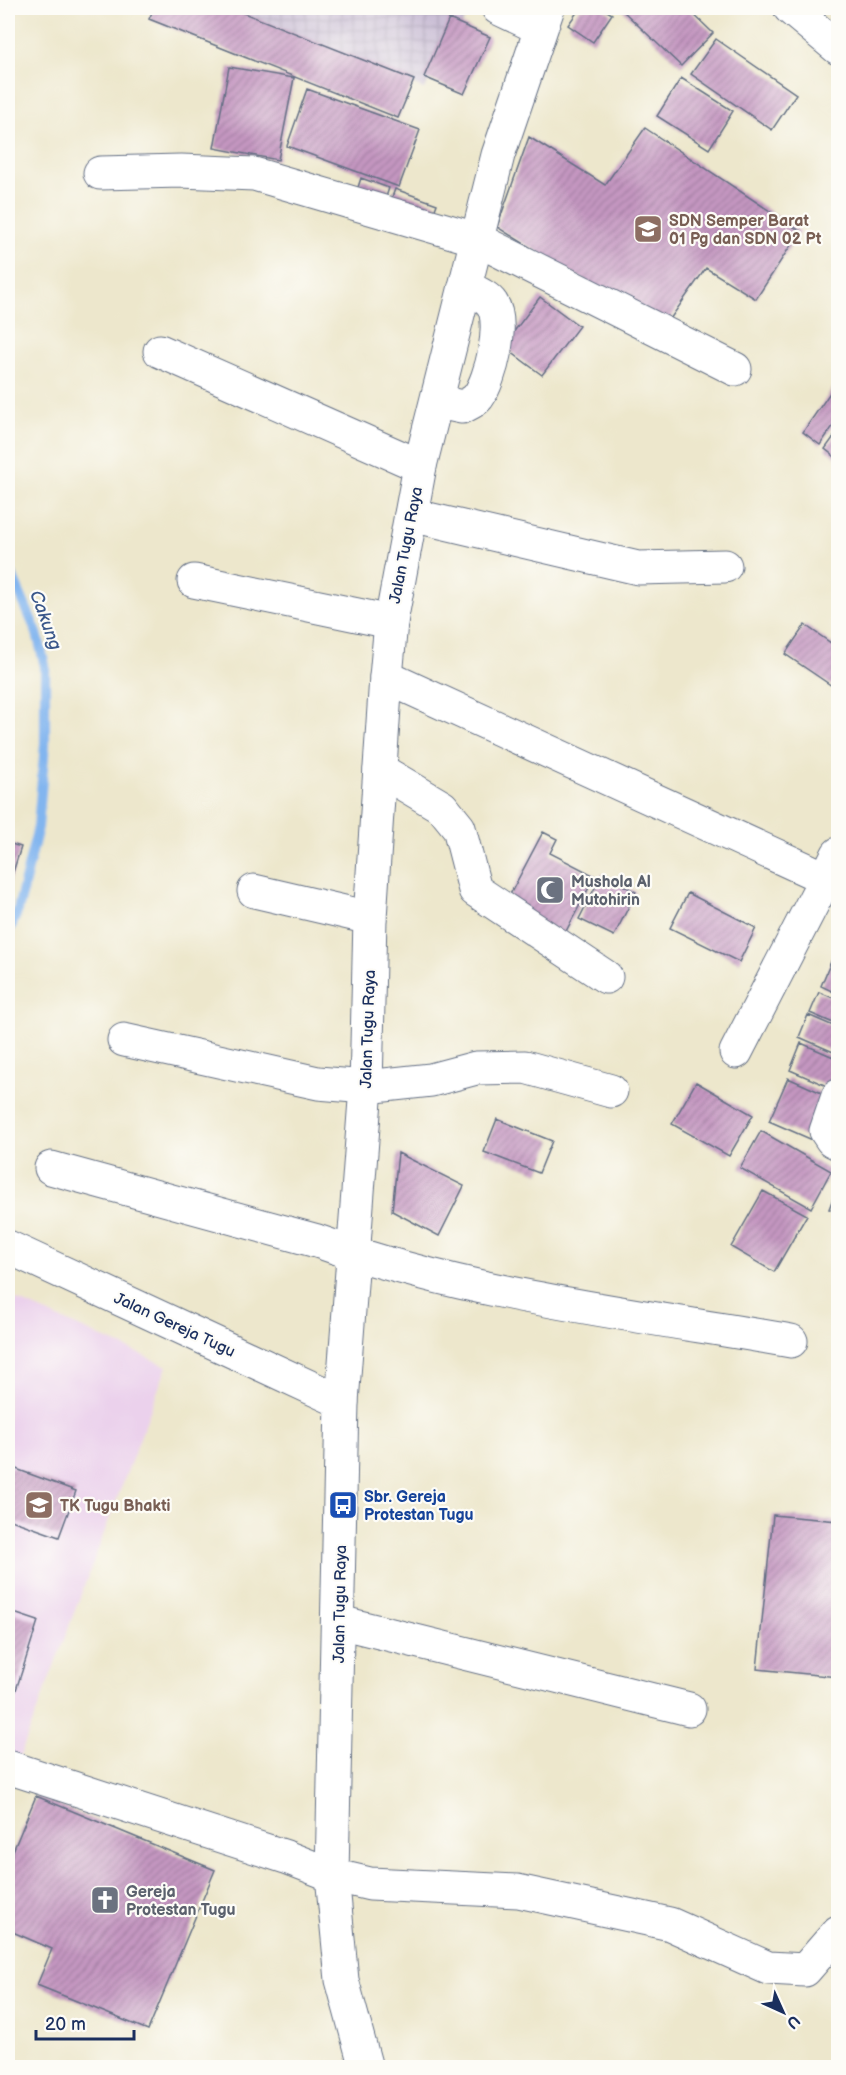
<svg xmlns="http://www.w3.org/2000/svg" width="846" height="2075" font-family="'Balsamiq Sans',sans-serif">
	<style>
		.built { fill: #ebd1ec }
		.industrial { fill: url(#industrial-grid) }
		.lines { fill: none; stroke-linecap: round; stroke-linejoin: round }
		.stream { stroke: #82b5ef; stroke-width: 10 }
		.building { fill: url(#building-hatch) }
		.minor-casing { stroke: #646f84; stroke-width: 35 }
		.major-casing { stroke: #646f84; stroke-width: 35 }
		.minor { stroke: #fff; stroke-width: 33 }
		.major { stroke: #fff; stroke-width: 33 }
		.labels { text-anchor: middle; stroke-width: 4.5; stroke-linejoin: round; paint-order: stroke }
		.education-label { font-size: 16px; font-weight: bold; fill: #785e54; stroke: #fdfcf7; text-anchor: start }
		.street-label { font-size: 16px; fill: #1b2f5e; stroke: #fdfcf7 }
		.worship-label { font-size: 16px; font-weight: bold; fill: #5b616d; stroke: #fdfcf7; text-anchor: start }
		.transit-label { font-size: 16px; font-weight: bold; fill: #164399; stroke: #fdfcf7; text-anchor: start }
		.water-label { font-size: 18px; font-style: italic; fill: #3a578a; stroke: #fdfcf7 }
	</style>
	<defs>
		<pattern id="industrial-grid" width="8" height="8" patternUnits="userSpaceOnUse" patternTransform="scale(1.5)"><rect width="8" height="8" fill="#cbbfd6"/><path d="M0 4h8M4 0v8" fill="none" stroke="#aea4ba"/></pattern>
		<pattern id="building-hatch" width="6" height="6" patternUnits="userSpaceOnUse" patternTransform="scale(1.5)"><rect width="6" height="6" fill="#c597c1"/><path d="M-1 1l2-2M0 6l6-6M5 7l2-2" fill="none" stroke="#9f7ca0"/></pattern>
	</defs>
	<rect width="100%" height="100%" fill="#fdfcf7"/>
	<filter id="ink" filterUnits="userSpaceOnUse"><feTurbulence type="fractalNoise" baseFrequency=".0167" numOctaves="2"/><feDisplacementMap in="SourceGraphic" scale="12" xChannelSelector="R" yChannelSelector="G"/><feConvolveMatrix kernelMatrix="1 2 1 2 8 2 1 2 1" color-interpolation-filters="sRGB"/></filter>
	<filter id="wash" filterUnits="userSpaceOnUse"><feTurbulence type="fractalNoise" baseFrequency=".008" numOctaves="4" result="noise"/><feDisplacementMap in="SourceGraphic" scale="24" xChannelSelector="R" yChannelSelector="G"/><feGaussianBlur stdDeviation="1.35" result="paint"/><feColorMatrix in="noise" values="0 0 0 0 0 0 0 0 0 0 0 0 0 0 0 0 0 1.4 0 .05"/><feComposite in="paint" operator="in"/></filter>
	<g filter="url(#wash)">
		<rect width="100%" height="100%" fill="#ede7cc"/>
		<path class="built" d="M 8,1296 L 167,1366 L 8,1788 Z"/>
		<path class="industrial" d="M 224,8 L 472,8 L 424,89 Z"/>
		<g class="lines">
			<path class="stream" d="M 8,566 L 37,633 L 45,666 L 45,744 L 38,827 L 18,910 L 8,933"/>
		</g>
		<g id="blocks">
			<path class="building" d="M 154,8 L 231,8 L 414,80 L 398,118 L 149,19 Z
				M 580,8 L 602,8 L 612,14 L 593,42 L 568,25 Z
				M 620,8 L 687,8 L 713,33 L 681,66 Z
				M 449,19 L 490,37 L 464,94 L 424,77 Z
				M 716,39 L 796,94 L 772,130 L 691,74 Z
				M 229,67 L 294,78 L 278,160 L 214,148 Z
				M 681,78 L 733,111 L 709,149 L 657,116 Z
				M 307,89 L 420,130 L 399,187 L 287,146 Z
				M 645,128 L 800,231 L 756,299 L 706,268 L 663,329 L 497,227 L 529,137 L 605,185 Z
				M 361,178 L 389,188 L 381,212 L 353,203 Z
				M 395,189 L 437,204 L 429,226 L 387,211 Z
				M 540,297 L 579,326 L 542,375 L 503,346 Z
				M 836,384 L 838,386 L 838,419 L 820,445 L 803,432 Z
				M 838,431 L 838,459 L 825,449 Z
				M 805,625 L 838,648 L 838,682 L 835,688 L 785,654 Z
				M 543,832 L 557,839 L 550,853 L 595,876 L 564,935 L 505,904 Z
				M 8,843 L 21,847 L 8,888 Z
				M 602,874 L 636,892 L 614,936 L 579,919 Z
				M 688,893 L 756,928 L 739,962 L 670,928 Z
				M 835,952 L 838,954 L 838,994 L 821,986 Z
				M 819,992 L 838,1000 L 838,1025 L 810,1013 Z
				M 808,1015 L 838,1028 L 838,1054 L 799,1037 Z
				M 801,1043 L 838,1059 L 836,1090 L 790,1070 Z
				M 788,1078 L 835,1099 L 817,1142 L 769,1121 Z
				M 696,1082 L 753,1115 L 729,1156 L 672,1124 Z
				M 497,1119 L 552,1141 L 539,1173 L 484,1152 Z
				M 761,1131 L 831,1171 L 811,1208 L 740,1168 Z
				M 398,1153 L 464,1186 L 439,1236 L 392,1211 Z
				M 838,1185 L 838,1212 L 829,1209 Z
				M 763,1191 L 807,1215 L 774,1272 L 731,1247 Z
				M 8,1466 L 76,1491 L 59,1537 L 8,1519 Z
				M 773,1515 L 838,1521 L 838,1677 L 757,1669 Z
				M 8,1611 L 38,1621 L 8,1715 Z
				M 36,1796 L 215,1870 L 148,2030 L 37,1985 L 52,1949 L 8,1930 L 8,1863 Z"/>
		</g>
	</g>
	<g filter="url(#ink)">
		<use href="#blocks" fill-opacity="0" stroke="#646f84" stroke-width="1.5"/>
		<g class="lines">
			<g class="minor-casing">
				<path id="minor" d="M 498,8 L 540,28
					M 790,8 L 838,48
					M 100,173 L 181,171 L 254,174 L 476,239 L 735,369
					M 160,351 L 420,466
					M 438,402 L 462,407 C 468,404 474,402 478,397 C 491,379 505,323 492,304 C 487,296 473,291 465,287
					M 411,515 L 638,568 L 725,566
					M 194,581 L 391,622
					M 386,677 L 825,878
					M 380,770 L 442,807 L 459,828 L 475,890 L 606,977
					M 254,891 L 370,918
					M 124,1040 L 318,1083 L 366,1087 L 431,1080 L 476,1068 L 525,1067 L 611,1091
					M 736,1052 L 838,854
					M 838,1096 L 826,1131 L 832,1140 L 838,1143
					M 51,1168 L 317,1241 C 469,1295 633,1314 791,1341
					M 8,1247 L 342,1402
					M 339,1622 L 689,1709
					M 8,1767 L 286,1857 L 332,1875 L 370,1884 L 518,1891 L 670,1924 L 768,1968 L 805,1970 L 838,1932"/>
			</g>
			<g class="major-casing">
				<path id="major" d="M 366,2068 L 342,1980 L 332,1875 L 342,1402 L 366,1087 L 370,918 L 386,677 L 391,622 L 420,466 L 498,155 L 548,8"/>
			</g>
			<use href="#minor" class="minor"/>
			<use href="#major" class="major"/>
		</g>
	</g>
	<defs>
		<g id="school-square" transform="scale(1.5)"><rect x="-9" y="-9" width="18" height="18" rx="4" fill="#8d6e63" stroke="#fdfcf7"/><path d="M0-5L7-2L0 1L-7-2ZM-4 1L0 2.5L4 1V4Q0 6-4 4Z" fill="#fff"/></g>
		<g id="mosque-square" transform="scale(1.5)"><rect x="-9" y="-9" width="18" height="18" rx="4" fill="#6b7280" stroke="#fdfcf7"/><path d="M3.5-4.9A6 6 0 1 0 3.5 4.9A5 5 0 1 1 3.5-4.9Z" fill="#fff"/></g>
		<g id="bus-square" transform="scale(1.5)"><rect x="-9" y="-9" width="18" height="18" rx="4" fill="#1a4fb4" stroke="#fdfcf7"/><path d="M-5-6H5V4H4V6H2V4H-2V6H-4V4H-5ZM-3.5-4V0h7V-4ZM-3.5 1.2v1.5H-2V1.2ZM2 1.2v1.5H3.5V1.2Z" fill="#fff"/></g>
		<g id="church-square" transform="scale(1.5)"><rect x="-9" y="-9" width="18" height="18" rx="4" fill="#6b7280" stroke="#fdfcf7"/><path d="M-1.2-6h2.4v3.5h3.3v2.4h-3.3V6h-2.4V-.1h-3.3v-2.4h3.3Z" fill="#fff"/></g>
	</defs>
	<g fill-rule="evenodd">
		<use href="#school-square" x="648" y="229"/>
		<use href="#mosque-square" x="550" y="890"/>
		<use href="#school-square" x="39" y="1505"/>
		<use href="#bus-square" x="343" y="1505"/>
		<use href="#church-square" x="105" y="1900"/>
	</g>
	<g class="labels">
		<g class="education-label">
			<text x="669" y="226">SDN Semper Barat<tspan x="669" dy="18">01 Pg dan SDN 02 Pt</tspan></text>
			<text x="60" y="1511">TK Tugu Bhakti</text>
		</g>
		<g class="street-label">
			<text transform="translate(405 545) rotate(-79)" y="6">Jalan Tugu Raya</text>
			<text transform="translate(367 1029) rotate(-88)" y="6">Jalan Tugu Raya</text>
			<text transform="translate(175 1324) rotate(25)" y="6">Jalan Gereja Tugu</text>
			<text transform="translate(339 1604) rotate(-89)" y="6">Jalan Tugu Raya</text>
		</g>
		<g class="worship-label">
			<text x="571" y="887">Mushola Al<tspan x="571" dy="18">Mutohirin</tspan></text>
			<text x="126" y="1897">Gereja<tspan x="126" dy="18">Protestan Tugu</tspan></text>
		</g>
		<g class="transit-label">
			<text x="364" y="1502">Sbr. Gereja<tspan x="364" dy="18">Protestan Tugu</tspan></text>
		</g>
		<g class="water-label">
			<text transform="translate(46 620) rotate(70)" y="6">Cakung</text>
		</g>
	</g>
	<rect width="846" height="2075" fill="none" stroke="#fdfcf7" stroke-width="30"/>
	<g transform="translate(783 2012) rotate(135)" stroke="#fdfcf7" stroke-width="4.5" paint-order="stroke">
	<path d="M0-4.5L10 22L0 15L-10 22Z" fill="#1b2f5e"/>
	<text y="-9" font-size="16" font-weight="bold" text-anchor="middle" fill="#1b2f5e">U</text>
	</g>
	<path d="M36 2030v9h98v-9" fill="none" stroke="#1b2f5e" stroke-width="3"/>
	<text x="45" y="2030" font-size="18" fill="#1b2f5e" stroke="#fdfcf7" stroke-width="4.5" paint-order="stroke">20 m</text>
</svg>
